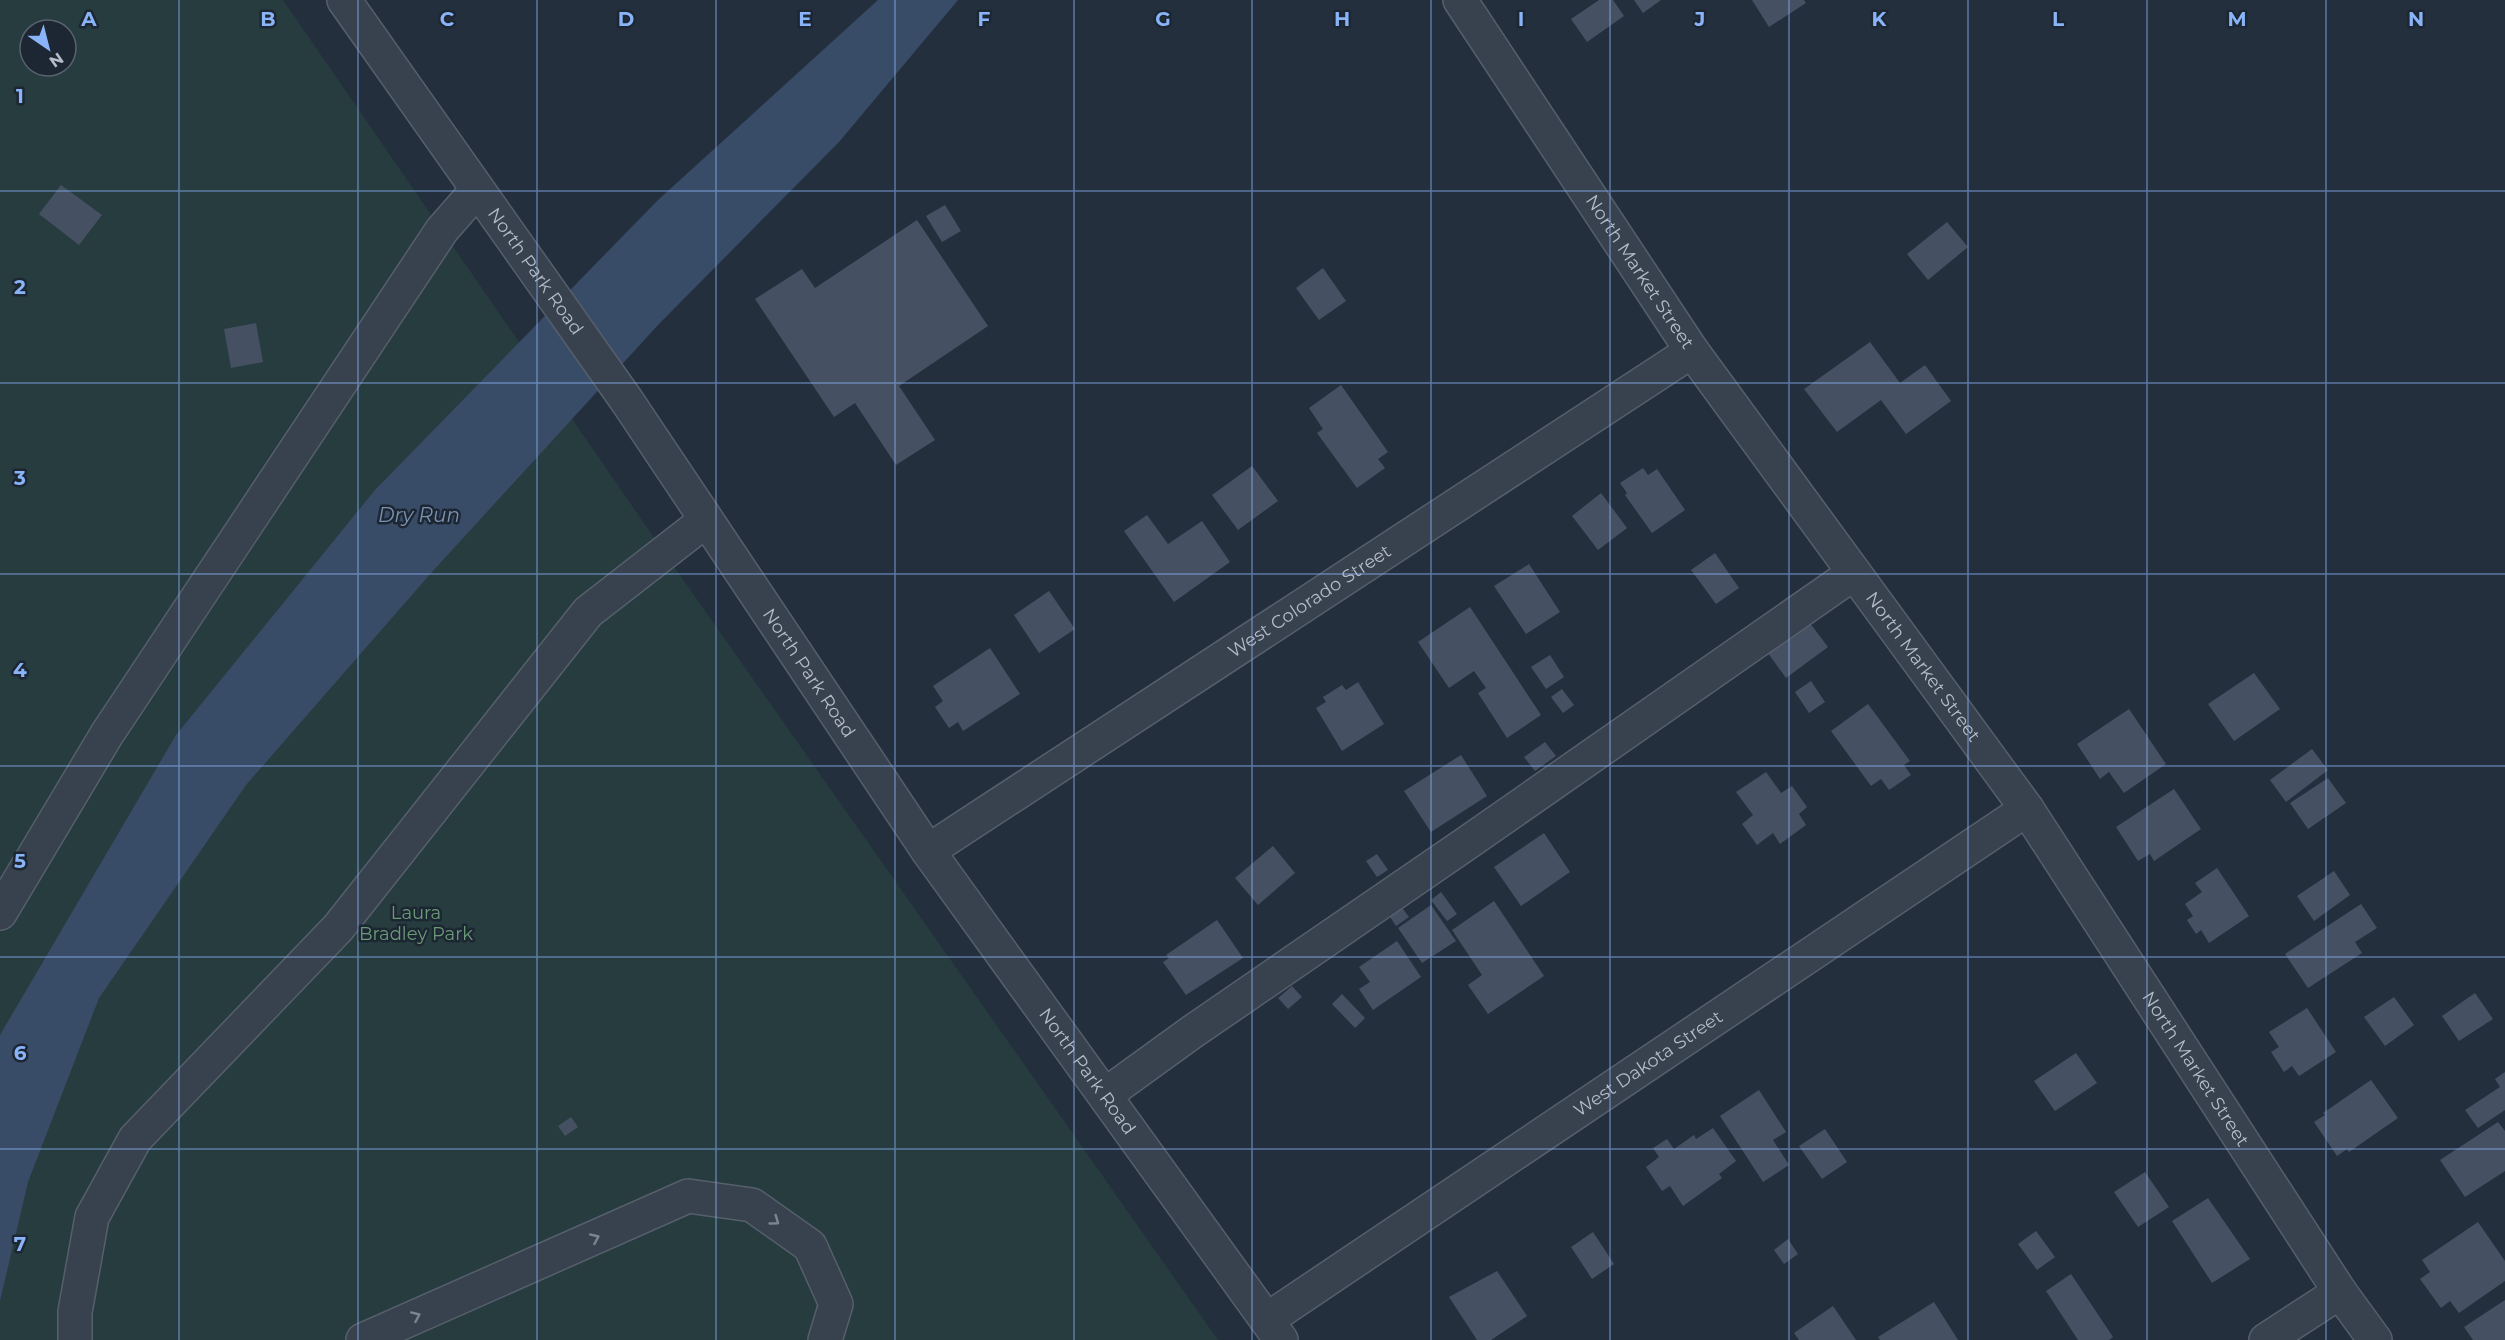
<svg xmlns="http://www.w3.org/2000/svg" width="2505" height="1340" font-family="Montserrat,sans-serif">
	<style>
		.green { fill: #263c3f; fill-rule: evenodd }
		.water { fill: #394c67 }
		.building { fill: #455162 }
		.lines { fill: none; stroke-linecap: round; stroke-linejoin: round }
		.minor-casing { stroke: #565f6c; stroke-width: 36 }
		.minor { stroke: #38414e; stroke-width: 33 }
		.oneway { stroke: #7c8592 }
		.grid { fill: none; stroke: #8ab4f8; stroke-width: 1.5; stroke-opacity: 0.55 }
		.labels { text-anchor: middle; stroke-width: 5; stroke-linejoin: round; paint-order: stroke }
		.street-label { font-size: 18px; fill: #b4bcc9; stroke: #1d2633 }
		.park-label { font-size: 18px; fill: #6b9a76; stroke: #1d2633 }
		.water-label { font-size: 20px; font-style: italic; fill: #7c92b1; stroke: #1d2633 }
		.grid-label { font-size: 20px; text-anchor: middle; font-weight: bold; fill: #8ab4f8; stroke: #1d2633; stroke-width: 5; stroke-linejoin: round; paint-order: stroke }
	</style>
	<rect width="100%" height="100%" fill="#242f3e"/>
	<path class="green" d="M 0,0 L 283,0 L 677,571 L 1218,1340 L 0,1340 ZM 30,30 L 66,30 L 66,66 L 30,66 Z"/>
	<path class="water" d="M 878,0 L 958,0 L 839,142 L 658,325 L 432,572 L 246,785 L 99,998 L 28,1182 L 0,1301 L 0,1035 L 176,735 L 375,490 L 658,200 Z"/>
	<path class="building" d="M 1599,0 L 1613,0 L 1624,16 L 1587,42 L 1571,19 Z
		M 1634,0 L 1661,0 L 1643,13 Z
		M 1752,0 L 1804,0 L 1806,3 L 1769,27 Z
		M 61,185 L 102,215 L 79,245 L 39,214 Z
		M 945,205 L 961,231 L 942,242 L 926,216 Z
		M 917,220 L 988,326 L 899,386 L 935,440 L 896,465 L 855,403 L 834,417 L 755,299 L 802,269 L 815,288 Z
		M 1947,222 L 1968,247 L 1928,280 L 1907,254 Z
		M 1323,268 L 1346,301 L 1319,320 L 1296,288 Z
		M 256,323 L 263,362 L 231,368 L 224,329 Z
		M 1870,342 L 1900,383 L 1925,365 L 1951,401 L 1906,434 L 1881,400 L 1837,432 L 1804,389 Z
		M 1341,385 L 1388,452 L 1378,459 L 1385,468 L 1357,488 L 1317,433 L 1323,429 L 1309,408 Z
		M 1252,466 L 1278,501 L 1238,530 L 1212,495 Z
		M 1643,468 L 1648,475 L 1657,469 L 1685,510 L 1652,533 L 1625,495 L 1627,493 L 1620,483 Z
		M 1601,493 L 1627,528 L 1598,550 L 1572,516 Z
		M 1147,515 L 1168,544 L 1202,521 L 1230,562 L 1174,602 L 1124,531 Z
		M 1715,553 L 1739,588 L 1716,604 L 1691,570 Z
		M 1529,564 L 1560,612 L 1526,634 L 1494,586 Z
		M 1049,591 L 1075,629 L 1039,653 L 1014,615 Z
		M 1470,607 L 1541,715 L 1507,738 L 1478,693 L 1486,688 L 1474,671 L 1449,688 L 1418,642 Z
		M 1806,618 L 1828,647 L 1786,678 L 1765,649 Z
		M 990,648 L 1020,694 L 963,731 L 958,722 L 949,728 L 935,707 L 943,701 L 933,686 Z
		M 1550,655 L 1564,677 L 1546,689 L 1531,667 Z
		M 2254,673 L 2280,709 L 2234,741 L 2208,704 Z
		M 1811,681 L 1825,702 L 1809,713 L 1795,692 Z
		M 1358,682 L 1384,724 L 1342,751 L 1316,708 L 1326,702 L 1323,697 L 1342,685 L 1346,690 Z
		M 1562,689 L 1574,705 L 1563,713 L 1551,697 Z
		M 1868,704 L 1910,761 L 1904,765 L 1911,775 L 1889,790 L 1881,779 L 1871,786 L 1831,731 Z
		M 2129,709 L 2166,764 L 2124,793 L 2109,772 L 2100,779 L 2077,744 Z
		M 1545,742 L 1556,756 L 1535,771 L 1524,757 Z
		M 2312,749 L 2328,770 L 2286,802 L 2270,780 Z
		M 1461,755 L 1487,796 L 1431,832 L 1404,791 Z
		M 1766,772 L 1781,793 L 1792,786 L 1807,807 L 1799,814 L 1806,825 L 1780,844 L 1773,833 L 1757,845 L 1742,824 L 1753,815 L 1736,792 Z
		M 2328,778 L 2346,803 L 2308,829 L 2290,803 Z
		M 2174,789 L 2201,829 L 2154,861 L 2150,854 L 2138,861 L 2116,827 Z
		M 1544,833 L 1570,872 L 1521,906 L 1494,867 Z
		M 1273,846 L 1295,873 L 1258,905 L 1235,878 Z
		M 1377,854 L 1388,870 L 1377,877 L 1366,861 Z
		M 2217,868 L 2249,916 L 2209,943 L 2201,930 L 2196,934 L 2187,920 L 2193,916 L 2185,904 L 2202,892 L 2195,883 Z
		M 2334,871 L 2350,895 L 2314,921 L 2297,896 Z
		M 1441,892 L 1457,914 L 1447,921 L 1431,900 Z
		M 1494,901 L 1544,976 L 1488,1014 L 1468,985 L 1482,975 L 1452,930 Z
		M 2361,904 L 2377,928 L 2355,942 L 2362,953 L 2308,988 L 2285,954 Z
		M 1400,905 L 1409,917 L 1396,926 L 1388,914 Z
		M 1431,905 L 1456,941 L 1422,963 L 1398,928 Z
		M 1217,920 L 1243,958 L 1186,995 L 1163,962 L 1169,958 L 1166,955 Z
		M 1397,941 L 1421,977 L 1373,1010 L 1359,989 L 1370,982 L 1359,967 Z
		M 1292,986 L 1302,997 L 1288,1009 L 1278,998 Z
		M 2475,993 L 2493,1019 L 2459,1041 L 2442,1016 Z
		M 1342,994 L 1365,1018 L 1355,1028 L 1332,1004 Z
		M 2394,997 L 2414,1025 L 2385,1046 L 2364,1017 Z
		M 2307,1008 L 2336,1052 L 2299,1076 L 2292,1066 L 2284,1072 L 2271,1052 L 2279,1047 L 2269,1032 Z
		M 2076,1053 L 2097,1083 L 2055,1111 L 2034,1081 Z
		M 2505,1072 L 2505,1110 L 2478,1128 L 2465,1110 L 2500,1087 L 2495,1079 Z
		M 2371,1080 L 2398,1118 L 2349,1152 L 2347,1149 L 2337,1156 L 2314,1122 L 2325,1115 L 2323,1113 Z
		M 1759,1090 L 1786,1132 L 1773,1140 L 1789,1165 L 1763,1182 L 1720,1116 Z
		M 571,1117 L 578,1127 L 565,1136 L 558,1126 Z
		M 2498,1122 L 2505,1131 L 2505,1171 L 2465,1197 L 2440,1160 Z
		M 1713,1128 L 1736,1161 L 1719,1174 L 1722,1178 L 1683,1206 L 1670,1186 L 1662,1191 L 1646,1167 L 1659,1157 L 1653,1148 L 1667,1139 L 1674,1149 L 1694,1135 L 1696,1139 Z
		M 1825,1129 L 1847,1162 L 1822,1179 L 1799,1146 Z
		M 2145,1172 L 2169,1207 L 2138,1227 L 2114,1192 Z
		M 2208,1198 L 2250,1259 L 2212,1283 L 2172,1221 Z
		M 2478,1222 L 2505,1261 L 2505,1281 L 2459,1313 L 2450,1301 L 2441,1308 L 2420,1279 L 2430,1272 L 2422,1260 Z
		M 2036,1231 L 2055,1257 L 2037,1270 L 2018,1244 Z
		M 1593,1232 L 1614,1264 L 1592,1279 L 1571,1247 Z
		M 1788,1239 L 1798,1254 L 1784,1264 L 1774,1250 Z
		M 1497,1271 L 1527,1316 L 1491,1340 L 1477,1340 L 1449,1297 Z
		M 2071,1274 L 2113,1337 L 2109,1340 L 2078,1340 L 2046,1291 Z
		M 2505,1300 L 2505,1340 L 2473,1340 L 2464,1327 Z
		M 1934,1302 L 1958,1340 L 1880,1340 L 1878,1337 Z
		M 1833,1306 L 1856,1340 L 1799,1340 L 1794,1333 Z"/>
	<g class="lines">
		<g class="minor-casing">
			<g id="minor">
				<path id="s1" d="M 344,0 L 627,401 L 928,851 L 1281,1340"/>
				<path id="s2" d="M 1460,0 L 1692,351 L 2027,809 L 2340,1292 L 2375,1340"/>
				<path id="s3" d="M 928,851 L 1692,351"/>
				<path d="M 0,913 L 107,734 L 442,230 L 477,190"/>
				<path d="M 1105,1095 L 1192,1032 L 1467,843 L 1854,573"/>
				<path id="s4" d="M 1268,1319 L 2027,809"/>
				<path d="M 75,1340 L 75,1312 L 92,1217 L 135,1139 L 338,928 L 588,612 L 705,521"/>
				<path d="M 363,1340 L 688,1196 L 752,1205 L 810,1246 L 836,1304 L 825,1340"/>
				<path d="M 2266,1340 L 2340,1292"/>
			</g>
		</g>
		<use href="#minor" class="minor"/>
	</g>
	<defs><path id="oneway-chevron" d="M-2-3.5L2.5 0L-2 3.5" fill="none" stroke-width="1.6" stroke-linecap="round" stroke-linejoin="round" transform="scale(1.5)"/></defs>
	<g class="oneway">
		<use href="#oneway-chevron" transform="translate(775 1221) rotate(36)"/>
		<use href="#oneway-chevron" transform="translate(595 1238) rotate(-24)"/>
		<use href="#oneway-chevron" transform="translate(416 1316) rotate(-24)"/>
	</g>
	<path class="grid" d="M 179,0 L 179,1340M 358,0 L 358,1340M 537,0 L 537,1340M 716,0 L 716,1340M 895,0 L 895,1340M 1074,0 L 1074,1340M 1252,0 L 1252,1340M 1431,0 L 1431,1340M 1610,0 L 1610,1340M 1789,0 L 1789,1340M 1968,0 L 1968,1340M 2147,0 L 2147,1340M 2326,0 L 2326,1340M 0,191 L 2505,191M 0,383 L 2505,383M 0,574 L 2505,574M 0,766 L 2505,766M 0,957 L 2505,957M 0,1149 L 2505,1149"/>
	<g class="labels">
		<g class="street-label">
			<text dy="6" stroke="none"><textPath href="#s1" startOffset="332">North Park Road</textPath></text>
			<text dy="6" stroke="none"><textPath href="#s2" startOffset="326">North Market Street</textPath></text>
			<text dy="6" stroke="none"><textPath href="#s3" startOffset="456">West Colorado Street</textPath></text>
			<text dy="6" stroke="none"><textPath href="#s2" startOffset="812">North Market Street</textPath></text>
			<text dy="6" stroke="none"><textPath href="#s1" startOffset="818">North Park Road</textPath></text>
			<text dy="6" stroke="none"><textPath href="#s4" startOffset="458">West Dakota Street</textPath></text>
			<text dy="6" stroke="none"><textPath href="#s2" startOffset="1298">North Market Street</textPath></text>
			<text dy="6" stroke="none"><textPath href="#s1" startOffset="1304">North Park Road</textPath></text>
		</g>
		<g class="park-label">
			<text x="416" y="919">Laura<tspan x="416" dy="21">Bradley Park</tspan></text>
		</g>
		<g class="water-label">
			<text x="419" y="522">Dry Run</text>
		</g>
	</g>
	<g class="grid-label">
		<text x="89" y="26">A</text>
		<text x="268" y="26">B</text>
		<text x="447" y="26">C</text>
		<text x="626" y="26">D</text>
		<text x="805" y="26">E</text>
		<text x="984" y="26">F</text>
		<text x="1163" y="26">G</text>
		<text x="1342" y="26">H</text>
		<text x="1521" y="26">I</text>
		<text x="1700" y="26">J</text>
		<text x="1879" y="26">K</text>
		<text x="2058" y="26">L</text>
		<text x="2237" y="26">M</text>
		<text x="2416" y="26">N</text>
		<text x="20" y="103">1</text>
		<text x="20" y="294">2</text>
		<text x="20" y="485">3</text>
		<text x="20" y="677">4</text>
		<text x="20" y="868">5</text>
		<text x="20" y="1060">6</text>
		<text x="20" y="1251">7</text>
	</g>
	<g transform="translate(48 48) rotate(145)"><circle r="28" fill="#1d2633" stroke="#59626f" stroke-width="1.5"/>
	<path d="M0-4.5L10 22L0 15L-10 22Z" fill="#8ab4f8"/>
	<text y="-9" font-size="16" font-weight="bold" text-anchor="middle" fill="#b4bcc9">N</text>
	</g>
</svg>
